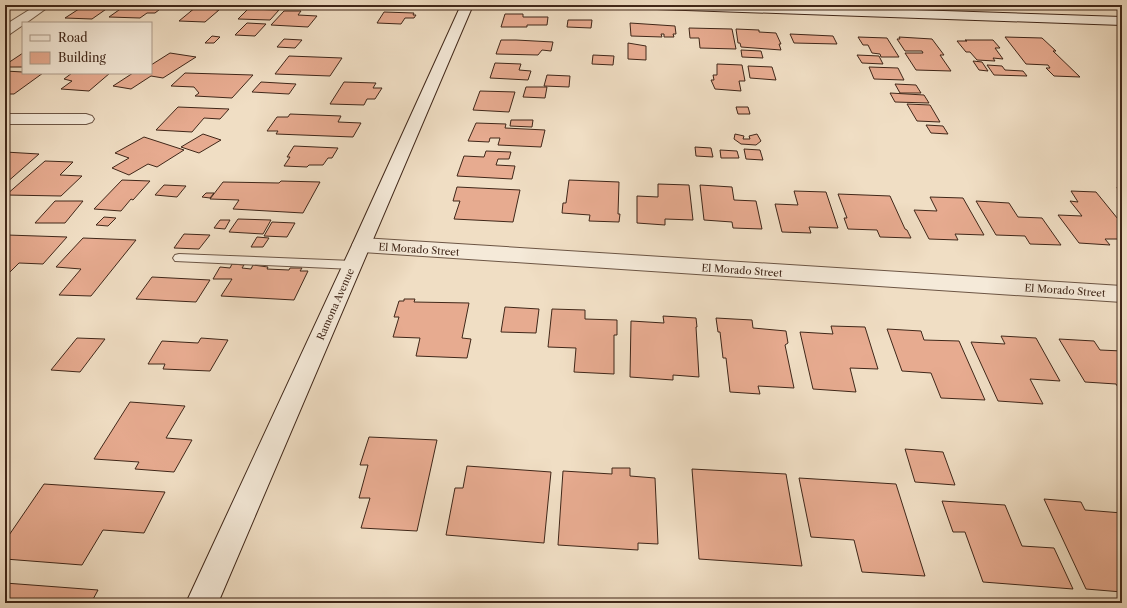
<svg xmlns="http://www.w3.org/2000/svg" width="1127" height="608" font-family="'Libre Caslon Text',serif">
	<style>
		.green { fill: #bec091; stroke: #7f7455 }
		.building { fill: #e7ab90; stroke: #402719 }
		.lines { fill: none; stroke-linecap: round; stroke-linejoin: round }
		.lane-casing { stroke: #6c5544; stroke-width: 2 }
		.street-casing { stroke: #6c5544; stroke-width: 2 }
		.secondary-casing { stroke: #402719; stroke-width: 2 }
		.lane { fill: #f5ead9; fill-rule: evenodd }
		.street { fill: #f5ead9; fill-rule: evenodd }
		.secondary { fill: #f5ead9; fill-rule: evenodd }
		.labels { text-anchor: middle; stroke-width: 3.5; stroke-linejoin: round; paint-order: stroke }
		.street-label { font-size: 10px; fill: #402719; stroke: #f5ead9 }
	</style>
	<rect width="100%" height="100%" fill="#f0dec4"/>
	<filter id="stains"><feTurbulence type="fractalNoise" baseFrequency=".005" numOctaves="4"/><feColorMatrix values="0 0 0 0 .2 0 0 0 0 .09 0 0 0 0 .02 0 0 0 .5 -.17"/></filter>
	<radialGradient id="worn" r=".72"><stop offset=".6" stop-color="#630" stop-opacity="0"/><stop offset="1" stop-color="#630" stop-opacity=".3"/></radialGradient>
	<path class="green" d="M 972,5 L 1122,5 L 1122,9 Z"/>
	<path class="building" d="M 85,5 L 112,5 L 92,19 L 65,18 Z
		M 126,5 L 130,5 L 164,6 L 155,13 L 147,13 L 140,18 L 109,17 Z
		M 196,7 L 213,8 L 211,9 L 219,10 L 205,22 L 179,21 Z
		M 248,9 L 279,10 L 270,20 L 238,19 Z
		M 284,11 L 301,11 L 298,15 L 317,16 L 308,27 L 271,25 Z
		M 384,12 L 414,13 L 413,15 L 416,15 L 414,18 L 405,18 L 401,24 L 377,23 Z
		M 505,14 L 523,14 L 523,17 L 548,17 L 547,25 L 527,25 L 527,27 L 501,27 Z
		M 568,20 L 592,20 L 591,28 L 567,27 Z
		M 247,23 L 266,24 L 255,36 L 235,35 Z
		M 630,23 L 675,26 L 676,34 L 673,34 L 674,37 L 664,37 L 664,34 L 661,34 L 662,37 L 631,36 Z
		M 689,28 L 732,29 L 736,49 L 700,48 L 699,38 L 690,38 Z
		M 736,29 L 759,30 L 759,32 L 776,33 L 781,44 L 779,44 L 781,50 L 741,47 L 740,43 L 738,43 Z
		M 790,34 L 833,36 L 837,44 L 794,43 Z
		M 212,36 L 220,37 L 214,43 L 205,43 Z
		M 858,37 L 887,38 L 899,57 L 881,57 L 880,54 L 872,53 L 868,45 L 863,45 Z
		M 899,37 L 932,39 L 944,55 L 940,55 L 951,71 L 916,70 L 905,53 L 923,53 L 922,51 L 905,51 L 897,39 L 900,39 Z
		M 1005,37 L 1042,38 L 1056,51 L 1053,51 L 1080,77 L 1054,76 L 1046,68 L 1050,68 L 1048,65 L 1026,64 Z
		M 284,39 L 302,40 L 295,48 L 277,47 Z
		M 501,40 L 516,40 L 553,42 L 551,51 L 542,50 L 538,55 L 496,54 Z
		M 965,40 L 993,40 L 1000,48 L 995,48 L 1003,59 L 993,58 L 995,61 L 977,60 L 970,52 L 966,52 L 957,41 L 967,41 Z
		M 628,43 L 646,46 L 646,60 L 628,59 Z
		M 741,50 L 761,51 L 763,58 L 742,57 Z
		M 23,53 L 23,67 L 5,67 L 5,65 Z
		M 170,53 L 196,57 L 163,78 L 151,76 L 131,89 L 113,86 L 133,73 L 151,73 L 151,65 Z
		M 593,55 L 614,56 L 613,65 L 592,64 Z
		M 857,55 L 879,56 L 883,64 L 862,63 Z
		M 289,56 L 342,58 L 330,76 L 275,74 Z
		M 973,61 L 982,62 L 988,71 L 979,70 Z
		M 495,63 L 521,64 L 519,70 L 531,71 L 528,80 L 490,78 Z
		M 717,64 L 742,65 L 745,81 L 739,81 L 741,91 L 715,89 L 711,80 L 714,80 L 713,75 L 717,75 Z
		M 987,65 L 1002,66 L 1005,70 L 1023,71 L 1027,76 L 994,75 Z
		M 748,66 L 772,67 L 776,80 L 750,78 Z
		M 869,67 L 898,68 L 904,80 L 874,79 Z
		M 5,71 L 23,72 L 23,73 L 43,73 L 14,94 L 5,94 Z
		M 72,73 L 110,73 L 89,91 L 61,89 L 72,81 L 64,79 Z
		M 185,73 L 253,75 L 232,98 L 195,96 L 199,93 L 194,87 L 171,86 Z
		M 547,75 L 570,76 L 569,87 L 544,86 Z
		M 261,82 L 296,84 L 289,94 L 252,92 Z
		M 344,82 L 376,83 L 373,88 L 382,88 L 375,99 L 367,99 L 364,105 L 330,104 Z
		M 895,84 L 916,85 L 921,93 L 900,93 Z
		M 526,87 L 547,87 L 545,98 L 523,97 Z
		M 480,91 L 515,92 L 509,112 L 473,110 Z
		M 890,93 L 924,95 L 929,103 L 895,102 Z
		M 907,104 L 930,105 L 940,122 L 917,121 Z
		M 178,107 L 229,109 L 220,119 L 204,118 L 192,132 L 156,130 Z
		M 736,107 L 748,107 L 750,114 L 738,114 Z
		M 290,114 L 341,116 L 338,122 L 361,123 L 353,137 L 276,134 L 278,131 L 267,131 L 277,117 L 288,117 Z
		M 511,120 L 533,120 L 532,127 L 510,126 Z
		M 476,123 L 506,124 L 505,128 L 545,130 L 541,147 L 498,145 L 500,138 L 490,138 L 489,142 L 468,141 Z
		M 926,125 L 943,126 L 948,134 L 931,133 Z
		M 203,134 L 221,140 L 199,153 L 181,147 Z
		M 735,134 L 744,136 L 743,139 L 750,139 L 749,136 L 757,134 L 761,141 L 756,145 L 741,144 L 734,139 Z
		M 144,137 L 184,150 L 157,167 L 148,164 L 129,175 L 112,168 L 129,158 L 115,153 Z
		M 294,146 L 338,148 L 332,158 L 328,158 L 323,165 L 309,165 L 307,167 L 284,166 L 290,157 L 287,157 Z
		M 695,147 L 711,148 L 713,157 L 696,156 Z
		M 744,149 L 760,150 L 763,160 L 746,159 Z
		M 720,150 L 737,151 L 739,158 L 721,158 Z
		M 486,151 L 511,152 L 509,159 L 498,159 L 496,165 L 515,166 L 512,179 L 457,176 L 464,156 L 484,157 Z
		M 5,152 L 39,154 L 5,184 Z
		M 45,161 L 73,162 L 60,175 L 82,176 L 61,196 L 6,195 Z
		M 122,180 L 150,181 L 133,200 L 131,199 L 121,211 L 94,209 Z
		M 569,180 L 619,182 L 618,214 L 620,214 L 619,222 L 589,221 L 590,215 L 562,213 L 563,203 L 566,203 Z
		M 281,181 L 320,182 L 303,213 L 233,209 L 239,200 L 210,199 L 223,182 L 279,183 Z
		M 658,184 L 689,185 L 693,220 L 665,219 L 665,225 L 637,223 L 637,196 L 658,197 Z
		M 164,185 L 186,186 L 177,197 L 155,195 Z
		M 700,185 L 732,187 L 734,200 L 756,201 L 762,229 L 733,228 L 732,222 L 704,220 Z
		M 457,187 L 520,190 L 513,222 L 454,219 L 460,201 L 453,201 Z
		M 1117,187 L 1122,187 L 1122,204 Z
		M 794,191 L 826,192 L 838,228 L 809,227 L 811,233 L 782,232 L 775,204 L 798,205 Z
		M 1071,191 L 1096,192 L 1122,224 L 1122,239 L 1105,239 L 1110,245 L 1079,243 L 1058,215 L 1082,216 L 1070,201 L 1078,202 Z
		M 206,193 L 214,193 L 210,198 L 202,197 Z
		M 838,194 L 890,196 L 905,229 L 907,230 L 911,238 L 880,237 L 877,230 L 848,229 L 844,218 L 847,218 Z
		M 930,197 L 963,198 L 984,235 L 955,234 L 958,240 L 929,239 L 914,210 L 937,211 Z
		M 55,201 L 83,201 L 65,223 L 35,223 Z
		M 976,201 L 1009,203 L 1018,217 L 1042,218 L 1061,245 L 1030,244 L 1025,236 L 996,235 Z
		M 104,217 L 116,218 L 108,226 L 96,225 Z
		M 238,219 L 271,220 L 263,234 L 229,232 Z
		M 220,220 L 230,220 L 225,229 L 214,228 Z
		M 272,222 L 295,223 L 287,237 L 264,236 Z
		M 184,234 L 210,235 L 199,249 L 174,248 Z
		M 7,235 L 67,237 L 43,264 L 19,263 L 5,277 L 5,237 Z
		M 257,237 L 269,238 L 263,247 L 251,247 Z
		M 83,238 L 136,240 L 91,296 L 59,295 L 81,269 L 56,267 Z
		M 232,264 L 244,265 L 242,268 L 251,269 L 253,265 L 268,267 L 267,269 L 289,270 L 290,268 L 302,268 L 300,271 L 308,271 L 294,300 L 221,296 L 232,279 L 213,279 L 220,267 L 230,268 Z
		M 152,277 L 210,280 L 196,302 L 136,299 Z
		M 404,299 L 415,299 L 414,302 L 469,303 L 462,338 L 471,339 L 467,358 L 416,356 L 420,338 L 393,337 L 399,317 L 394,317 L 399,301 L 404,301 Z
		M 505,307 L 539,309 L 536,333 L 501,332 Z
		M 552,309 L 585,310 L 585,319 L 617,320 L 617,335 L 614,335 L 614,374 L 574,372 L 576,348 L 548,347 Z
		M 663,316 L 696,318 L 697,327 L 696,327 L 699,377 L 673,375 L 673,380 L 630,377 L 631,321 L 664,323 Z
		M 716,318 L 752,320 L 753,328 L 786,331 L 788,343 L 785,345 L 794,388 L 758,386 L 760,394 L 730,392 L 726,358 L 723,358 L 720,332 L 718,332 Z
		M 831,326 L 865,327 L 878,369 L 850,368 L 856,392 L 813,389 L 800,332 L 833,334 Z
		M 887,329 L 921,331 L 924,340 L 959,341 L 985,400 L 941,398 L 931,373 L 902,371 Z
		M 1001,336 L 1036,338 L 1060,381 L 1030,379 L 1043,404 L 998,401 L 971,342 L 1005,344 Z
		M 77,338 L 105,339 L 80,372 L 51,370 Z
		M 201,338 L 228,340 L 210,371 L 163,369 L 165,364 L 148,364 L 162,341 L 198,343 Z
		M 1059,339 L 1094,341 L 1100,350 L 1122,351 L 1122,394 L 1116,384 L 1085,382 Z
		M 130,402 L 185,406 L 166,438 L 192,440 L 174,472 L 135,469 L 139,462 L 94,459 Z
		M 369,437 L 437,440 L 417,531 L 361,528 L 370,498 L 359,498 L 368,465 L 360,465 Z
		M 905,449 L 943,452 L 955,485 L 915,482 Z
		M 467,466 L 551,472 L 544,543 L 446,535 L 455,488 L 463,488 Z
		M 612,468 L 630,468 L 630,476 L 655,478 L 658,544 L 638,543 L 638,550 L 558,545 L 563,471 L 612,474 Z
		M 692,469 L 786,474 L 802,566 L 699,559 Z
		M 799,478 L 896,484 L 925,576 L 862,572 L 854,540 L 811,537 Z
		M 44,484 L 165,492 L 144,533 L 103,530 L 82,565 L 5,559 L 5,541 Z
		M 1044,499 L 1081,502 L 1085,510 L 1122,513 L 1122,592 L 1086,589 Z
		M 942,501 L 1005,505 L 1022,546 L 1054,548 L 1073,589 L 983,582 L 965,532 L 953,532 Z
		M 5,583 L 98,590 L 91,603 L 5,603 Z"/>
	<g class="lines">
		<g class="lane-casing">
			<path id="lane" d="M 179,254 L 353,261 L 357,262 L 359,265 L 357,268 L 353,269 L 175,261 L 173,258 L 175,255 Z"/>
		</g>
		<g class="street-casing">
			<path id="street" d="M 37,5 L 51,5 L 26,23 L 23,23 L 23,25 L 10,34 L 5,35 L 5,25 Z
				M 5,114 L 86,114 L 92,116 L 94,119 L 92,122 L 86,124 L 5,124 Z
				M 362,238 L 1122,286 L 1122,302 L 362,252 L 355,250 L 352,245 L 355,240 Z"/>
		</g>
		<g class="secondary-casing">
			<path id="secondary" d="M 461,5 L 473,5 L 218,603 L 186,603 L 352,245 Z
				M 651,5 L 765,5 L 1122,17 L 1122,25 L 657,9 L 653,8 Z"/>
		</g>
		<use href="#lane" class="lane"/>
		<use href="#street" class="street"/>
		<use href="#secondary" class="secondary"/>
	</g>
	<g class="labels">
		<g class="street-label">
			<text transform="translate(419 249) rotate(4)" y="4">El Morado Street</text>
			<text transform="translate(742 270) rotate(4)" y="4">El Morado Street</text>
			<text transform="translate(1065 290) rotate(4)" y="4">El Morado Street</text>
			<text transform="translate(335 304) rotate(-66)" y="4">Ramona Avenue</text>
		</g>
	</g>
	<rect width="1127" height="608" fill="none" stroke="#f0dec4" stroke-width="20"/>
	<rect x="6" y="6" width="1115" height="596" fill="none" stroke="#402719" stroke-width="2"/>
	<rect x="10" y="10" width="1107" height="588" fill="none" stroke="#402719"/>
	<rect x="22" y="22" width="130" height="52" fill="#f5ead9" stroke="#ad9c8c"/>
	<rect x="30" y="35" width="20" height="6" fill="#f5ead9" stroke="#ad9c8c"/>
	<text x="58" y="42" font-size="12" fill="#402719">Road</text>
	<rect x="30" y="52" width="20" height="12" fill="#e7ab90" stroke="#ad9c8c"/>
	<text x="58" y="62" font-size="12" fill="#402719">Building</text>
	<rect width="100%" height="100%" filter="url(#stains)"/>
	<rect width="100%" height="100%" fill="url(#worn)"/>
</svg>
